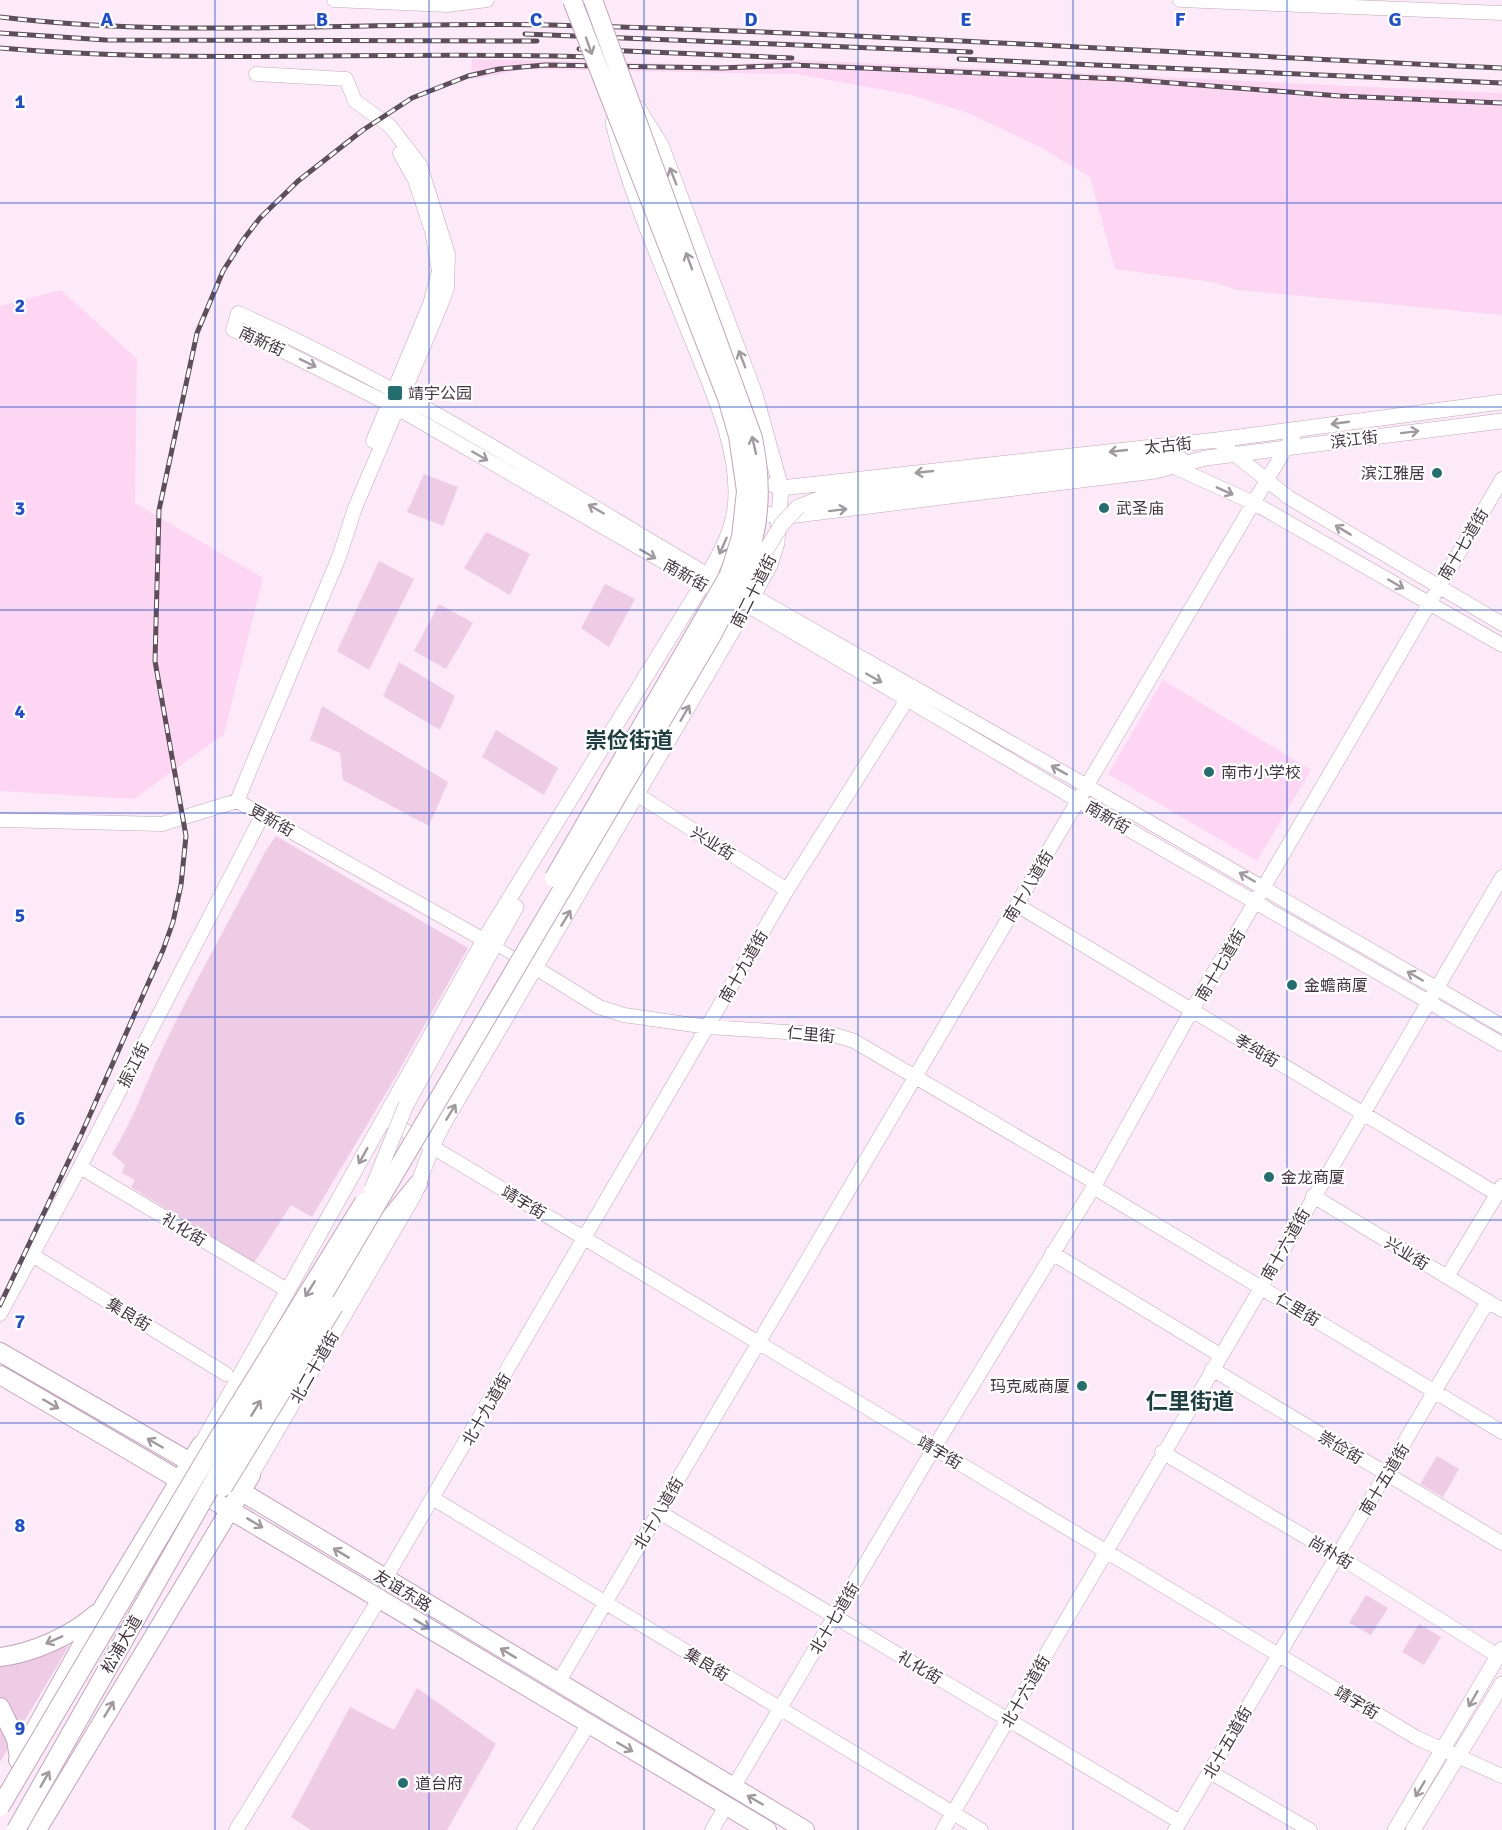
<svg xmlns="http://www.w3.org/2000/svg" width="1502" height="1830" font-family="Signika,'Noto Sans SC',sans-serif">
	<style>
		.built { fill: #fdd6f3 }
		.green { fill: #efcce6 }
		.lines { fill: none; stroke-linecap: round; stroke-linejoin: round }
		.street-casing { stroke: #c3a5bb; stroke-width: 10 }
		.secondary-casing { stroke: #c3a5bb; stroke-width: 15 }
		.primary-casing { stroke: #c3a5bb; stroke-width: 16 }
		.highway-casing { stroke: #c3a5bb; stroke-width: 20 }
		.street { stroke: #fff; stroke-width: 9 }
		.secondary { stroke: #fff; stroke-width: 14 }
		.primary { stroke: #fff; stroke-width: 15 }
		.highway { stroke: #fff; stroke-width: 18 }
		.rail-casing { stroke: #5c4f59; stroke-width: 5 }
		.rail { stroke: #fff; stroke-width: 3; stroke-dasharray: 9; stroke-linecap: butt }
		.primary-bridge-casing { stroke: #c3a5bb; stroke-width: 16; stroke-linecap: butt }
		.highway-bridge-casing { stroke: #c3a5bb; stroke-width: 20; stroke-linecap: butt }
		.primary-bridge { stroke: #fff; stroke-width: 15 }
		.highway-bridge { stroke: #fff; stroke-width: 18 }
		.oneway { stroke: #a09a9f }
		.grid { fill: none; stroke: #1d4ed8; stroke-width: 1.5; stroke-opacity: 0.55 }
		.poi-dot { fill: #236f6f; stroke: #fff; stroke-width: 2 }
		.labels { text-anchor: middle; stroke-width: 4.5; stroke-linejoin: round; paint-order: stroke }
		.street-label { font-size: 16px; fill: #42363f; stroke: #fff }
		.poi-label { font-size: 16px; fill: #42363f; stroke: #fff; text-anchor: start }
		.district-label { font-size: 22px; font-weight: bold; fill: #1d3f3f; stroke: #fff }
		.grid-label { font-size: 20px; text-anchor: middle; font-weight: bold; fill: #1d4ed8; stroke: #fff; stroke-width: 4.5; stroke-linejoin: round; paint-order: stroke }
	</style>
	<rect width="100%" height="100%" fill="#fdeaf8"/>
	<path class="built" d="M 472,59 L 723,65 L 798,60 L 1502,93 L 1502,315 L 1237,290 L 1212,282 L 1115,269 L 1090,177 L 1040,147 L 968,113 L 911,95 L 797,74 L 524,69 L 471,80 Z
		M 61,290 L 137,359 L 135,503 L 263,578 L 224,734 L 134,799 L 0,791 L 0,306 Z
		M 1163,680 L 1311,770 L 1257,861 L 1108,774 Z"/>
	<path class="green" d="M 424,474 L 458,487 L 443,526 L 407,512 Z
		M 486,532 L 530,554 L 510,595 L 464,568 Z
		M 379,561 L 414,579 L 369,670 L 337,651 Z
		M 605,584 L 635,599 L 609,647 L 581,628 Z
		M 439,604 L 473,623 L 446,669 L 414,651 Z
		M 399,662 L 455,696 L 440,730 L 383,696 Z
		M 322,706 L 448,782 L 429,826 L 343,780 L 340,753 L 310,740 Z
		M 496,730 L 558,768 L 544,795 L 482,757 Z
		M 276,836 L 468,948 L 395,1078 L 312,1217 L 291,1205 L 254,1263 L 131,1187 L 135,1180 L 122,1173 L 125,1165 L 112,1154 C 134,1119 147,1080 165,1043 C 197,978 232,916 265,852 Z
		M 1437,1456 L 1459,1469 L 1443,1497 L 1420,1484 Z
		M 1366,1595 L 1388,1608 L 1371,1635 L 1349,1623 Z
		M 1419,1624 L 1441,1637 L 1424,1665 L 1402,1652 Z
		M 69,1646 L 0,1762 L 0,1656 Z
		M 417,1688 L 496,1744 L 447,1830 L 311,1830 L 291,1817 L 350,1707 L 394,1730 Z"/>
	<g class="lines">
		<g class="street-casing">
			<path id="street" d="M 492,944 L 522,961"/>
		</g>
		<g class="secondary-casing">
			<path id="secondary" d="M 334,0 L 447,5 L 487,0
				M 1180,0 L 1502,13
				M 1217,440 L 1288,497 L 1502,624
				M 373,441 L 430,304 L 439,271 L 432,231 L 415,180 L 400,153
				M 1103,464 L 1182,459
				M 1172,466 L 1254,503 L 1502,645
				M 638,795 L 787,890
				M 237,801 L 339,557 L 355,508 L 440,307 L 447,288 L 448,254 L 420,165 L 390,126 L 355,101 L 346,79 L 256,74
				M 0,820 L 162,824 L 237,801 L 484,940
				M 1017,905 L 1497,1194
				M 536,968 L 599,1007 L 624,1015 L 708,1027 L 835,1035 L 854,1041 L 1096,1183
				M 1502,1026 L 1087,786 L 753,596 L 708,575 C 554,484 402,386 238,313 L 233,330 L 275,347 L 397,408 L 702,584 L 747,605 L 1079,801 L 1502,1044
				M 384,1118 L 1417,1738 L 1502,1776
				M 80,1167 L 287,1290
				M 1093,1187 L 1502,1432
				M 1313,1196 L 1502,1310
				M 1052,1253 L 1220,1355
				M 32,1255 L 226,1374
				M 1447,1277 L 1502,1186
				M 0,1314 L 80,1167 L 263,814
				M 1212,1369 L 1502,1543
				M 1162,1452 L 1338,1556 L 1498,1656
				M 434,1499 L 981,1830
				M 659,1512 L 1180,1822
				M 385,1579 L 787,890 L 908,698
				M 558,1683 L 1297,429
				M 1210,1772 L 1310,1830
				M 733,1788 L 934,1448 L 1096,1183 L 1192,1010 L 1502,479
				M 236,1830 L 380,1598
				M 524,1830 L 588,1725
				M 712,1830 L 726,1806
				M 943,1830 L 1502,877
				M 1175,1830 L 1488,1301"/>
		</g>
		<g class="primary-casing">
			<path id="primary" d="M 773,485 L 781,488 L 1217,440 L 1502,402
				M 798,507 L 819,499 L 1103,464
				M 747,509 L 780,517 L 1155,471 L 1206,458 L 1502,421
				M 406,1105 L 516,907
				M 201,1445 L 484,940 L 708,575 C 720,553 732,533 735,508 C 742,453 711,387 691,337 C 663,267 631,197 613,123
				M 251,1475 L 414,1195 L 432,1147 L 444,1123 L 753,596 L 770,565 L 777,543 L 781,488 L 755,394 L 661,145 L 638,108
				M 1395,1830 L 1502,1649
				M 1413,1830 L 1502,1684"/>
		</g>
		<g class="highway-casing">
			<path id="highway" d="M 334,1306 L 382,1228 L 418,1184
				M 0,1352 L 242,1492 L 805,1830
				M 0,1375 C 257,1524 511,1678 767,1830
				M 0,1657 C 33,1653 71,1636 96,1614
				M 0,1707 L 16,1739 L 19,1759
				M 18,1760 L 102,1609 L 201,1445
				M 37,1830 L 251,1475"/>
		</g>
		<use href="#street" class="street"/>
		<use href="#secondary" class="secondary"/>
		<use href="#primary" class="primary"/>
		<use href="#highway" class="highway"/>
		<g class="rail-casing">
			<path id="rail" d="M 0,17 C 183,39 367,21 551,25 C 868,33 1185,54 1502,68
				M 0,33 L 106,40 L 537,41
				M 525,34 L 971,52
				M 0,48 C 196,65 394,50 591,57
				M 579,49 L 792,58
				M 959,59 L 1502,83
				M 792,65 L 1121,79 L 1340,96 L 1502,103
				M 0,1305 L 81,1135 L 163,950 L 173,922 L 181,885 L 186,836 L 155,661 L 159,510 L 197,333 L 223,271 L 243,240 L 260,218 L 298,181 L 363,130 L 412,98 L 468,76 L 499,69 L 545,65 L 722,68 L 799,65"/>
		</g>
		<use href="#rail" class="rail"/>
		<g class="primary-bridge-casing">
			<path id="primary-bridge" d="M 742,589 L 782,524 L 798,507
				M 372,1189 L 406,1105"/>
		</g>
		<g class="highway-bridge-casing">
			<path id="highway-bridge" d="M 554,878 L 729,575 L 741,537 L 746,491 L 738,436 L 727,398 L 572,0
				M 223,1487 L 334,1306
				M 0,1807 L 211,1450 L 364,1202
				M 16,1830 L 227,1458 L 711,637 C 749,565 770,521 753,438 L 593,0"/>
		</g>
		<use href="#primary-bridge" class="primary-bridge"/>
		<use href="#highway-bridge" class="highway-bridge"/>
	</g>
	<defs><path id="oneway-shaft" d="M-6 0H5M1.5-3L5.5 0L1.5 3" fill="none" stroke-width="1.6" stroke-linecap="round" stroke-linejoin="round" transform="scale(1.5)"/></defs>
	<g class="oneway">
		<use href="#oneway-shaft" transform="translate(589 46) rotate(70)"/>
		<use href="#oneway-shaft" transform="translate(673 176) rotate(-112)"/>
		<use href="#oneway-shaft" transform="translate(689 261) rotate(-110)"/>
		<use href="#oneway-shaft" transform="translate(742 359) rotate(-111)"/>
		<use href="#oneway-shaft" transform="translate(308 363) rotate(26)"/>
		<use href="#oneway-shaft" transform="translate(1340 423) rotate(172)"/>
		<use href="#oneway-shaft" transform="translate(1410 432) rotate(-7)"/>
		<use href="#oneway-shaft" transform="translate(754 445) rotate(-103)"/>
		<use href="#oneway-shaft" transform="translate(1118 451) rotate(174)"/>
		<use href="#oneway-shaft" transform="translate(480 456) rotate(30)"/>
		<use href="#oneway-shaft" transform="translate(924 472) rotate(174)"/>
		<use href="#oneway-shaft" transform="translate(1225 491) rotate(24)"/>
		<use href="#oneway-shaft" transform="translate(596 509) rotate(-150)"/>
		<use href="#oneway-shaft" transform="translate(838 510) rotate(-7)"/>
		<use href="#oneway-shaft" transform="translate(1343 530) rotate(-149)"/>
		<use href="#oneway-shaft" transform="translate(723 546) rotate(114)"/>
		<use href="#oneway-shaft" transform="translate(648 554) rotate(30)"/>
		<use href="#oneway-shaft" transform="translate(1396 584) rotate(30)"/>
		<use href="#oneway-shaft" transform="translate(874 678) rotate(30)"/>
		<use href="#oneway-shaft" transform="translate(685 713) rotate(-60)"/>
		<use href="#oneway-shaft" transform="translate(1059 770) rotate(-151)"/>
		<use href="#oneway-shaft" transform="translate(1247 877) rotate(-150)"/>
		<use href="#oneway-shaft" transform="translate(566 918) rotate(-59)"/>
		<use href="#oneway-shaft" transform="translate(1415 976) rotate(-150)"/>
		<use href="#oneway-shaft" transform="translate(451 1112) rotate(-59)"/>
		<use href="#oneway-shaft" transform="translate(363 1156) rotate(119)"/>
		<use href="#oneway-shaft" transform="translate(310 1289) rotate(122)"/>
		<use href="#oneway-shaft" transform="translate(51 1404) rotate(30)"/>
		<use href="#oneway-shaft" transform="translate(256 1408) rotate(-59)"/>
		<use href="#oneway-shaft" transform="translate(155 1443) rotate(-150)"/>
		<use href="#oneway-shaft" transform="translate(255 1523) rotate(31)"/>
		<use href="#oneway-shaft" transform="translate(341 1553) rotate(-149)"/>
		<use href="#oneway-shaft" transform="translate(422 1624) rotate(31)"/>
		<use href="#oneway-shaft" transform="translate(54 1640) rotate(156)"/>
		<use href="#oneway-shaft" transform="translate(508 1653) rotate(-149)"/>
		<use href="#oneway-shaft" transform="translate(1473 1699) rotate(120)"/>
		<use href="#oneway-shaft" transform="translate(109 1709) rotate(-59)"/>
		<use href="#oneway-shaft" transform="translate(625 1747) rotate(30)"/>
		<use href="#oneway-shaft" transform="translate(45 1779) rotate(-60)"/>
		<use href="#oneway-shaft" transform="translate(1420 1789) rotate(121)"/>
		<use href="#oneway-shaft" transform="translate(755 1800) rotate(-150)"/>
	</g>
	<path class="grid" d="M 215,0 L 215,1830M 429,0 L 429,1830M 644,0 L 644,1830M 858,0 L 858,1830M 1073,0 L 1073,1830M 1287,0 L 1287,1830M 0,203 L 1502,203M 0,407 L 1502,407M 0,610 L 1502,610M 0,813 L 1502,813M 0,1017 L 1502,1017M 0,1220 L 1502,1220M 0,1423 L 1502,1423M 0,1627 L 1502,1627"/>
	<g class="poi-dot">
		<rect x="387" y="385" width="16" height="16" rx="3"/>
		<circle cx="1437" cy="473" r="6"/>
		<circle cx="1104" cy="508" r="6"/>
		<circle cx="1209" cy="772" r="6"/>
		<circle cx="1292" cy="985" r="6"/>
		<circle cx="1269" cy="1177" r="6"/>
		<circle cx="1082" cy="1386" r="6"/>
		<circle cx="403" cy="1783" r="6"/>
	</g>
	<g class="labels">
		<g class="street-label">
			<text transform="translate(262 341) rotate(25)" y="6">南新街</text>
			<text transform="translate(1354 439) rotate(-7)" y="6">滨江街</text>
			<text transform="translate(1168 445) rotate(-6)" y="6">太古街</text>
			<text transform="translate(1463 544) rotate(-59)" y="6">南十七道街</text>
			<text transform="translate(686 575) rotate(29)" y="6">南新街</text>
			<text transform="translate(753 591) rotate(-63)" y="6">南二十道街</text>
			<text transform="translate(1108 817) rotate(30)" y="6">南新街</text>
			<text transform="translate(272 820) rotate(29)" y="6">更新街</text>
			<text transform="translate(713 843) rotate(32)" y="6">兴业街</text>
			<text transform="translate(1028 886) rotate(-59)" y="6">南十八道街</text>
			<text transform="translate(1220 965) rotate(-59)" y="6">南十七道街</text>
			<text transform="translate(743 966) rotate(-60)" y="6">南十九道街</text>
			<text transform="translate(811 1034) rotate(5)" y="6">仁里街</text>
			<text transform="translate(1257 1050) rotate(31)" y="6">孝纯街</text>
			<text transform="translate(133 1065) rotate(-63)" y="6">振江街</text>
			<text transform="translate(524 1202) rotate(31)" y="6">靖宇街</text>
			<text transform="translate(184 1229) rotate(31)" y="6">礼化街</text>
			<text transform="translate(1285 1244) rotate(-60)" y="6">南十六道街</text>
			<text transform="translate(1407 1253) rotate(31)" y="6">兴业街</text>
			<text transform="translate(1298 1309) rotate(31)" y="6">仁里街</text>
			<text transform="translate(129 1314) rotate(31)" y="6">集良街</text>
			<text transform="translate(314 1367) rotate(-60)" y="6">北二十道街</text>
			<text transform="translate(486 1409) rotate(-60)" y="6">北十九道街</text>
			<text transform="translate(1341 1447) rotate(31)" y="6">崇俭街</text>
			<text transform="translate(940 1452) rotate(31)" y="6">靖宇街</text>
			<text transform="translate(1384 1479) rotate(-59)" y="6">南十五道街</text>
			<text transform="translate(658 1513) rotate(-59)" y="6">北十八道街</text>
			<text transform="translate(1331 1552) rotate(31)" y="6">尚朴街</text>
			<text transform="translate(403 1590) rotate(31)" y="6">友谊东路</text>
			<text transform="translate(834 1618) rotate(-59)" y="6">北十七道街</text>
			<text transform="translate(121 1644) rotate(-60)" y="6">松浦大道</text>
			<text transform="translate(707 1664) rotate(31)" y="6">集良街</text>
			<text transform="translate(920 1667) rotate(31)" y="6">礼化街</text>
			<text transform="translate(1025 1691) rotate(-60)" y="6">北十六道街</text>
			<text transform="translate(1357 1702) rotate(31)" y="6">靖宇街</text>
			<text transform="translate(1227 1742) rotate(-60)" y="6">北十五道街</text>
		</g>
		<g class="poi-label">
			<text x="408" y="399">靖宇公园</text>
			<text x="1425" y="479" text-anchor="end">滨江雅居</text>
			<text x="1116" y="514">武圣庙</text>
			<text x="1221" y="778">南市小学校</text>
			<text x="1304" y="991">金蟾商厦</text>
			<text x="1281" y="1183">金龙商厦</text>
			<text x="1070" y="1392" text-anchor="end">玛克威商厦</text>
			<text x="415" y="1789">道台府</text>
		</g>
		<g class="district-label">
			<text x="629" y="748">崇俭街道</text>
			<text x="1190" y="1409">仁里街道</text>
		</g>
	</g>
	<g class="grid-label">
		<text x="107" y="26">A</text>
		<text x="322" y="26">B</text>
		<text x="536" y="26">C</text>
		<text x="751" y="26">D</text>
		<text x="966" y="26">E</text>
		<text x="1180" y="26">F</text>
		<text x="1395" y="26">G</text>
		<text x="20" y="108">1</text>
		<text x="20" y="312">2</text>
		<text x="20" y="515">3</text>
		<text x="20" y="718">4</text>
		<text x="20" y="922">5</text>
		<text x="20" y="1125">6</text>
		<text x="20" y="1328">7</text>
		<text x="20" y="1532">8</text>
		<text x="20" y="1735">9</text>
	</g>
</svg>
